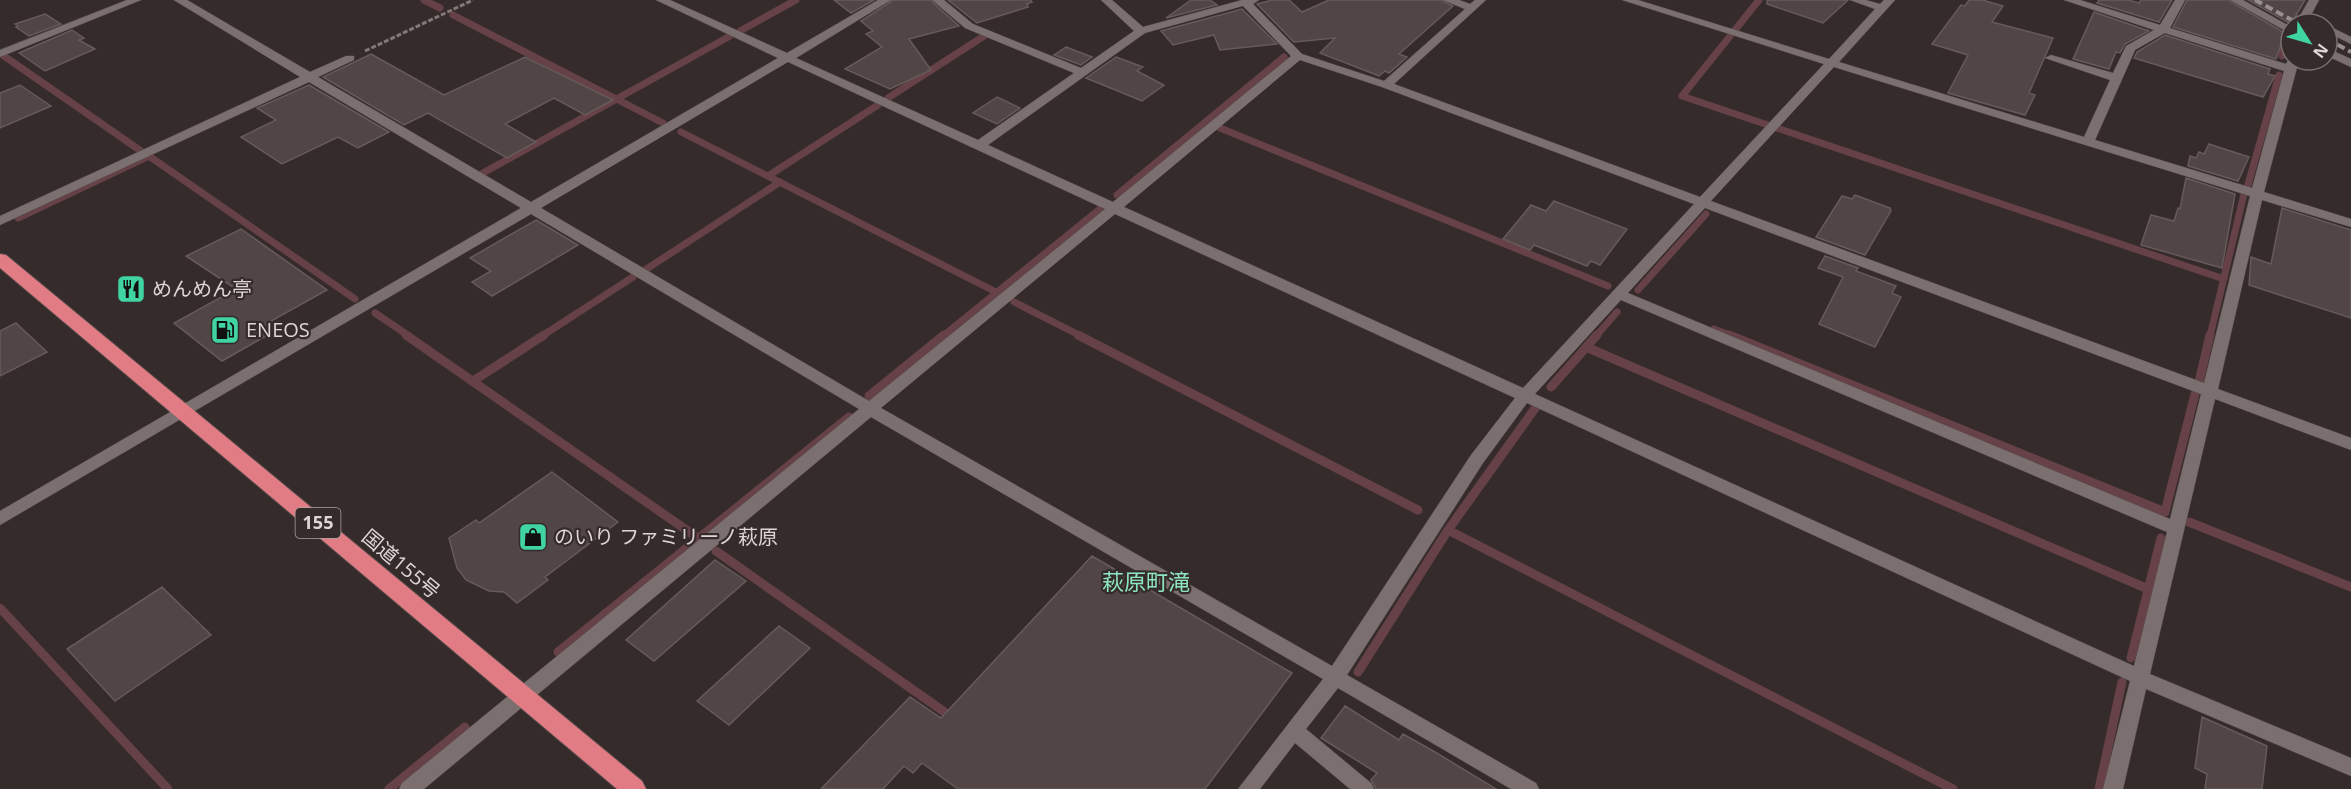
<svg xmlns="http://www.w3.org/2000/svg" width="2351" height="789" font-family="'Open Sans','Noto Sans JP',sans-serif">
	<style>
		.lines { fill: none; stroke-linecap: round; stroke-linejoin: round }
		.stream-far1 { stroke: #664248; stroke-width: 7 }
		.stream { stroke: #664248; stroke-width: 9 }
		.building { fill: #514545; stroke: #675a5b; stroke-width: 1.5 }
		.minor-casing { stroke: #534a4a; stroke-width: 1 }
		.highway-casing { stroke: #534a4a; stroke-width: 2 }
		.path { stroke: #827878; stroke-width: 3; stroke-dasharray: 5 2; stroke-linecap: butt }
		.minor { fill: #7c6f6f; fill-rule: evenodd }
		.highway { fill: #e27c84; fill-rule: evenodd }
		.rail { stroke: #978e8e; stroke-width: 4; stroke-dasharray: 8 4; stroke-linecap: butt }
		.labels { text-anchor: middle; stroke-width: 4.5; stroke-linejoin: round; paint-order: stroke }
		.shield { fill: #362b2b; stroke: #aca3a3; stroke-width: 1.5 }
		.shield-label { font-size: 18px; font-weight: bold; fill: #ded6d6 }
		.poi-label { font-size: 20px; fill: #ded6d6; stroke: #362b2b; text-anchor: start }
		.street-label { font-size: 20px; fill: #ded6d6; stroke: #362b2b }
		.quarter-label { font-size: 22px; fill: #8ce4c0; stroke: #362b2b }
	</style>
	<rect width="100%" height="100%" fill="#362b2b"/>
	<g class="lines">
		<path class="stream-far1" d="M 424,0 L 440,8
			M 1759,0 L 1682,96 L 2224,279
			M 453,15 L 663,123
			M 740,31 L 796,0
			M 4,56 L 141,151
			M 2282,56 L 2286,33
			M 888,98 L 984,36
			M 1220,128 L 1608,286
			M 681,132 L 996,292
			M 483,173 L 730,36
			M 768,176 L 878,105
			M 2247,188 L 2279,75
			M 1117,195 L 1284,57
			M 18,218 L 149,156 L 355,299
			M 645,270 L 780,182
			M 1638,290 L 1706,214
			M 1014,302 L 1081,336
			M 375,313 L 409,336
			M 1714,329 L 1732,336
			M 542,336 L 633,277
			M 943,336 L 1100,209
			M 1596,336 L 1617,312
			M 2210,336 L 2244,194"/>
		<path class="stream" d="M 406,335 L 698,538
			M 1078,335 L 1418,510
			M 1729,335 L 2165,512 L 2195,394
			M 1586,347 L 2148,589
			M 473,381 L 544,335
			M 2199,382 L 2210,335
			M 1551,387 L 1597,335
			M 869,396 L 944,335
			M 2189,522 L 2351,587
			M 1448,530 L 1953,789
			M 716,551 L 953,718
			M 0,608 L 168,789
			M 558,652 L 849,417
			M 2131,658 L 2161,538
			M 1358,672 L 1448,530 L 1536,407
			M 389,789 L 465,727
			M 2099,789 L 2122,682"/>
	</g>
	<path class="building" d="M 834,0 L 874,0 L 851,13 Z
		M 893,0 L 930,0 L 959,26 L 909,39 L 931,70 L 890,89 L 845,69 L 882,47 L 866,34 L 873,31 L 861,21 Z
		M 948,0 L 1031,0 L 1032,2 L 1027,4 L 1028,7 L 977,23 Z
		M 1191,0 L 1210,0 L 1217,5 L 1166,18 Z
		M 1273,0 L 1289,0 L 1302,12 L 1329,0 L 1441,0 L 1453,6 L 1399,54 L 1407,57 L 1389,73 L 1385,71 L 1379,76 L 1320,53 L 1335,38 L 1294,42 L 1257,4 Z
		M 1767,0 L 1848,0 L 1823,23 L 1767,4 Z
		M 1969,0 L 1982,0 L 2003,6 L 1992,22 L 2053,38 L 2029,93 L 2035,95 L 2025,115 L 1948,93 L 1968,55 L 1932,44 L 1961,5 L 1965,6 Z
		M 2099,0 L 2128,0 L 2139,3 L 2141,0 L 2172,0 L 2159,22 L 2097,3 Z
		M 2187,0 L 2228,0 L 2285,33 L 2276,59 L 2173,27 Z
		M 2248,0 L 2305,0 L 2291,24 Z
		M 1242,9 L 1277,44 L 1220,50 L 1214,35 L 1173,45 L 1161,31 Z
		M 2094,12 L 2149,31 L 2125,44 L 2120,53 L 2116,52 L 2109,69 L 2073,59 Z
		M 45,14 L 61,24 L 29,36 L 16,27 L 18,26 L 15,24 Z
		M 72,30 L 84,38 L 79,40 L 95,49 L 45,71 L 19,53 Z
		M 2165,35 L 2270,69 L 2268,74 L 2275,76 L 2263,97 L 2134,58 L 2137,52 Z
		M 1066,47 L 1092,57 L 1081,65 L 1054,55 Z
		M 371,54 L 444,95 L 525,57 L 613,100 L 585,115 L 554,98 L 505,124 L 536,142 L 507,158 L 428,113 L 404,125 L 323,77 Z
		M 1116,57 L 1143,67 L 1137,71 L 1164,85 L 1142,101 L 1086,78 Z
		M 20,85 L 51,106 L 0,128 L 0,93 Z
		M 309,85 L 389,132 L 358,148 L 338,137 L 282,164 L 241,137 L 276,120 L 257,108 Z
		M 997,97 L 1020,108 L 997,124 L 973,113 Z
		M 2209,144 L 2249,157 L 2238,181 L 2188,166 L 2190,156 L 2196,158 L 2199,152 L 2204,154 Z
		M 2186,178 L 2235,194 L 2222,268 L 2141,245 L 2151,215 L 2174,221 L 2178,208 L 2180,209 Z
		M 1855,195 L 1890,208 L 1891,211 L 1865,255 L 1816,237 L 1842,196 L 1852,199 Z
		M 1554,201 L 1627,229 L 1600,265 L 1591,261 L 1587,266 L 1534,245 L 1530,250 L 1503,239 L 1531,205 L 1546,211 Z
		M 2282,208 L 2351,230 L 2351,318 L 2249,285 L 2251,257 L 2271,264 Z
		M 536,220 L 578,245 L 492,296 L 472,282 L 491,271 L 470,258 Z
		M 241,229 L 327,290 L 271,321 L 280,328 L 222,361 L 174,323 L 236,289 L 186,256 Z
		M 1825,256 L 1858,268 L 1856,271 L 1896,286 L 1892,293 L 1901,297 L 1875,347 L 1819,324 L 1843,277 L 1818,268 Z
		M 16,323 L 47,352 L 0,376 L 0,331 Z
		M 552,472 L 618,522 L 545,577 L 548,580 L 517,603 L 504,592 L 489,591 L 466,580 L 457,568 L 449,538 L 476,520 L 479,523 Z
		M 1092,556 L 1292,673 L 1205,789 L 958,789 L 922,763 L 913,773 L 904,766 L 883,789 L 821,789 L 910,697 L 941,718 Z
		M 715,560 L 746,581 L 654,661 L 626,640 Z
		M 162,587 L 211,635 L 115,701 L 67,649 Z
		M 779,626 L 810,648 L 729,725 L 697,701 Z
		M 1345,706 L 1399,740 L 1403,734 L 1435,752 L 1496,789 L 1376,789 L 1371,780 L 1377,773 L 1321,738 Z
		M 2202,717 L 2267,746 L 2262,789 L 2205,789 L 2207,774 L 2195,768 Z"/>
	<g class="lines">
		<g class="minor-casing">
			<path id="minor" d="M 127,0 L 141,0 L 0,57 L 0,50 Z
				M 174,0 L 187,0 L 310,72 L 346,56 L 354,56 L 354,60 L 318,77 L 531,202 L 778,58 L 656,0 L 670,0 L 787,53 L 878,0 L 891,0 L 796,58 L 978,140 L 1074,73 L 965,28 L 932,0 L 944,0 L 973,24 L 1081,68 L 1134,31 L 1101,0 L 1112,0 L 1143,27 L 1242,0 L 1259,0 L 1253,4 L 1302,54 L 1384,81 L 1465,9 L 1443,0 L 1459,0 L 1470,4 L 1475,0 L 1486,0 L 1394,84 L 1700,197 L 1824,64 L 1622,0 L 1638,0 L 1829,59 L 1875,9 L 1850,0 L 1866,0 L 1880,4 L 1884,0 L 1895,0 L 1839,62 L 2084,137 L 2110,80 L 2045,58 L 2051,55 L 2113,73 L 2126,46 L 2154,30 L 2064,0 L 2080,0 L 2160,25 L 2175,0 L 2185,0 L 2170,28 L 2286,64 L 2289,58 L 2299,60 L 2264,192 L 2351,219 L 2351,227 L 2262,200 L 2218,389 L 2351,438 L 2351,450 L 2215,399 L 2150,674 L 2351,758 L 2351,776 L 2146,689 L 2123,789 L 2103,789 L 2130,681 L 1527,403 L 1483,463 L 1347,675 L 1536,783 L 1539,789 L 1511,789 L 1338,688 L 1306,729 L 1371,783 L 1374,789 L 1350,789 L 1295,743 L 1260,789 L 1238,789 L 1323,679 L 871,417 L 424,789 L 399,789 L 402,783 L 859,409 L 531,214 L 0,525 L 0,511 L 521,208 L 309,82 L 0,225 L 0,216 L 300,77 ZM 1243,6 L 1291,56 L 1113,202 L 988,145 L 1145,33 ZM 2165,33 L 2284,71 L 2252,188 L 2095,140 L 2135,50 ZM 1300,60 L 1382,87 L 1694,204 L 1523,388 L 1124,207 ZM 788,62 L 1105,209 L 869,401 L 541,208 ZM 1834,67 L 2250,196 L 2204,383 L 1711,201 ZM 1705,208 L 2201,394 L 2170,519 L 1628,293 ZM 1115,214 L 1515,398 L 1471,455 L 1332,666 L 881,408 ZM 1621,300 L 2167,532 L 2134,666 L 1535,394 Z
				M 2230,0 L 2243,0 L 2291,27 L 2291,34 Z
				M 2309,0 L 2319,0 L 2311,15 L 2325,24 C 2315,24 2307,24 2300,16 Z
				M 2327,25 L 2351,37 L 2351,44 L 2327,32 Z
				M 2327,48 L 2351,59 L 2351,67 L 2327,56 Z"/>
		</g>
		<g class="highway-casing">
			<path id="highway" d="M 0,254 L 6,255 L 642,781 L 646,789 L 617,789 L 0,268 Z"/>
		</g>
		<path class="path" d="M 365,51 L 473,0"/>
		<use href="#minor" class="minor"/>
		<use href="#highway" class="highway"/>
		<path class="rail" d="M 2255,0 L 2299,24
			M 2327,39 L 2351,52"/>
	</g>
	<defs>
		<g id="restaurant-square" transform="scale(1.5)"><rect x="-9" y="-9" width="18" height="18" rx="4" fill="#3fd4a2" stroke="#362b2b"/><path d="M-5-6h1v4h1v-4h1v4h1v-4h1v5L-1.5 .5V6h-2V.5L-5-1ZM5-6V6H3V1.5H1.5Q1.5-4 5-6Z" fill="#111"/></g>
		<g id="fuel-square" transform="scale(1.5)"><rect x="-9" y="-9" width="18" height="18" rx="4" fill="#3fd4a2" stroke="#362b2b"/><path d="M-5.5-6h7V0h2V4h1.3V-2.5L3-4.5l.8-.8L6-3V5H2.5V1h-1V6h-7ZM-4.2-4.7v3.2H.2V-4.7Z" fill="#111"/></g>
		<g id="shop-square" transform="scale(1.5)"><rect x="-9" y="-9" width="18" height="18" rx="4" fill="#3fd4a2" stroke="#362b2b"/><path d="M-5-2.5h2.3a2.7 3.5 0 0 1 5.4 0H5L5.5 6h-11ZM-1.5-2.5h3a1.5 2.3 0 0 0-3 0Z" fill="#111"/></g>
	</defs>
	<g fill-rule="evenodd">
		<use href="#restaurant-square" x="131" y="289"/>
		<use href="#fuel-square" x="225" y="330"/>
		<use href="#shop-square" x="533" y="537"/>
	</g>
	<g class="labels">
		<rect class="shield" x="295.5" y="508" width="45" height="30" rx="4.5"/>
		<g class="shield-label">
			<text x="318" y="529">155</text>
		</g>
		<g class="poi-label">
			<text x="152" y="296">めんめん亭</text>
			<text x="246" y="337">ENEOS</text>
			<text x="554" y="544">のいり ファミリーノ萩原</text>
		</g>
		<g class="street-label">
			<text transform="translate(401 564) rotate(40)" y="7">国道155号</text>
		</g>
		<g class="quarter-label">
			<text x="1146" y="590">萩原町滝</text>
		</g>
	</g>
	<g transform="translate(2309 42) rotate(127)"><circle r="28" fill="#362b2b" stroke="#796f6f" stroke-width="1.5"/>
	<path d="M0-4.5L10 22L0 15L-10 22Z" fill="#3fd4a2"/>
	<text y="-9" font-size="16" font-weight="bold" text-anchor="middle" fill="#ded6d6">N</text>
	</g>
</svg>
